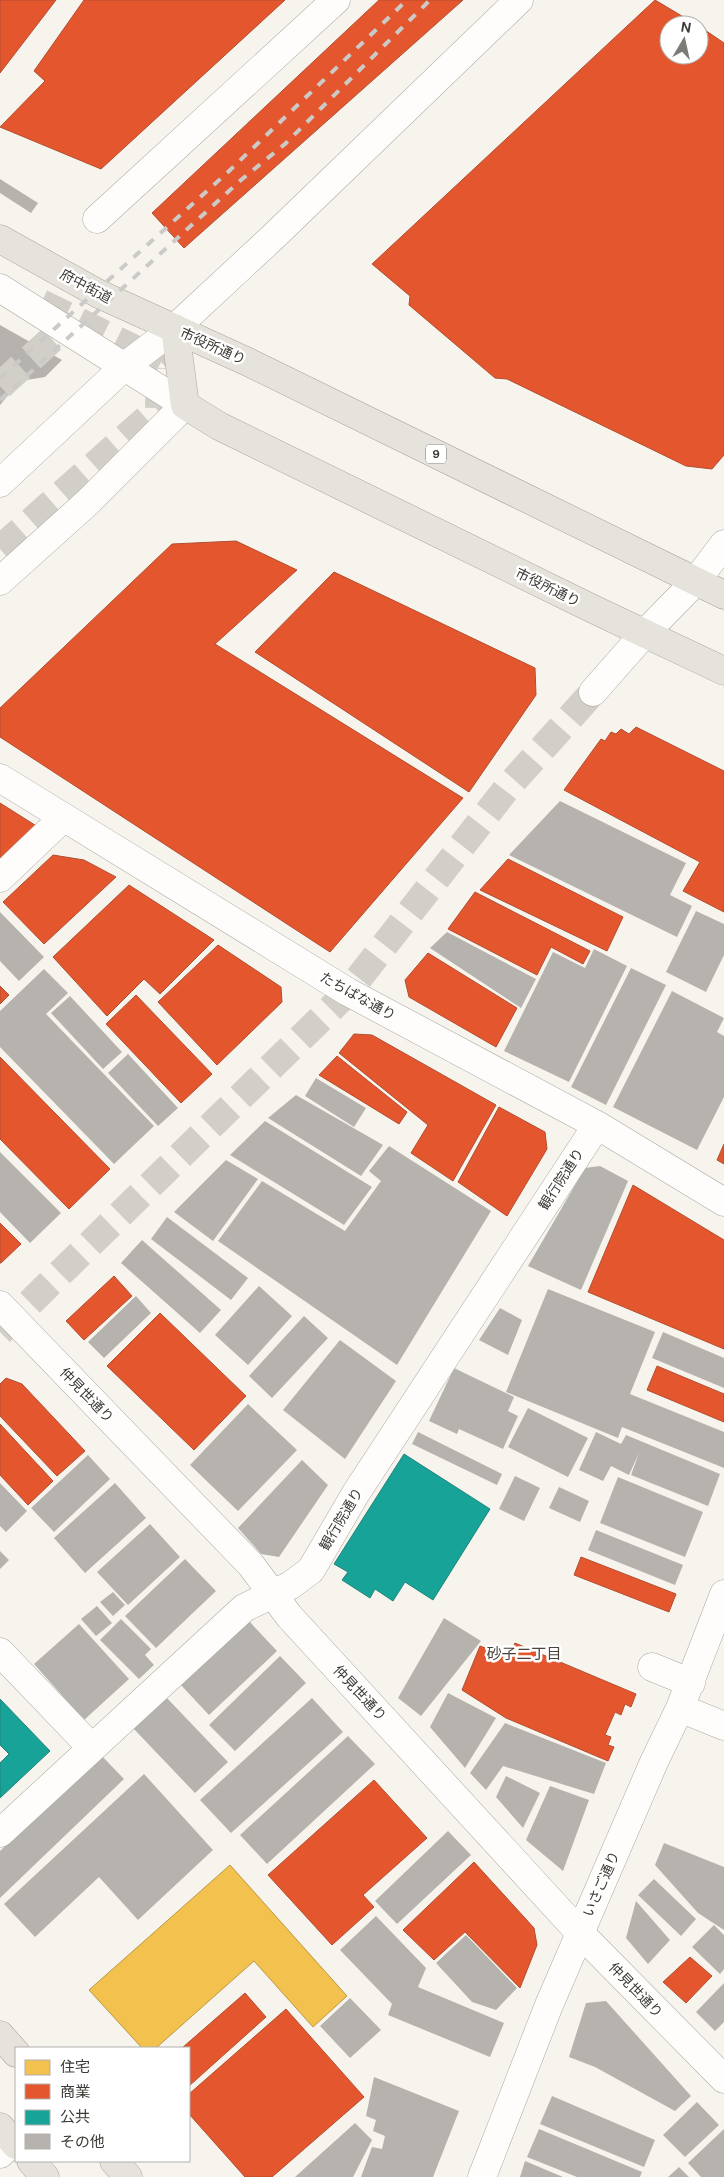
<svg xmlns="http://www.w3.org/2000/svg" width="724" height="2177" font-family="'DM Sans','Noto Sans JP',sans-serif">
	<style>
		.homes { fill: #f2c14e; stroke: #bb9846 }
		.shops { fill: #e4572e; stroke: #b24e30 }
		.public { fill: #17a398; stroke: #22847a }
		.building { fill: #b6b3ae }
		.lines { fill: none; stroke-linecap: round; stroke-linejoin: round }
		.minor-tunnel { stroke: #d2cfc9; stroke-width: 28; stroke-dasharray: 28 14; stroke-linecap: butt }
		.minor-casing { stroke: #aca9a5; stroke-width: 29 }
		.major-casing { stroke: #aca598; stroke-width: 29 }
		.minor { stroke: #fefdfc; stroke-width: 28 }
		.major { stroke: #e6e3dc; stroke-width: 28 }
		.rail { stroke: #cbcac9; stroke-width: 4; stroke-dasharray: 9 9; stroke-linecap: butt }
		.labels { text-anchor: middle; stroke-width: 5; stroke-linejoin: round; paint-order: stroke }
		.shield { fill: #fff; stroke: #767572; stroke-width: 1 }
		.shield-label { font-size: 12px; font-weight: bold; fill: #3c3a35 }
		.street-label { font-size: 14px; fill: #3c3a35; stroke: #fff }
		.neighbourhood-label { font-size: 15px; fill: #49443b; stroke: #fff }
	</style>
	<rect width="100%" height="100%" fill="#f7f4ee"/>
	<path class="homes" d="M 230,1865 L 347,1996 L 313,2027 L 254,1961 L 156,2048 L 142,2048 L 89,1990 Z"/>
	<path class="shops" d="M 0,0 L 56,0 L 0,73 Z
		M 84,0 L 285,0 L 101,169 L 0,127 L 45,81 L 34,71 Z
		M 379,0 L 463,0 L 184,248 L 152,213 Z
		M 655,0 L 697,25 L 669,25 L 669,55 L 699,55 L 699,26 L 724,43 L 724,455 L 712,469 L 686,466 L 507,379 L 495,378 L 409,305 L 410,296 L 372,264 Z
		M 236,541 L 297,570 L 215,644 L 463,798 L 330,952 L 0,737 L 0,708 L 172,544 Z
		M 334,572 L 535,668 L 536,695 L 469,792 L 255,652 Z
		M 636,727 L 724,771 L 724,912 L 683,891 L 700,862 L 564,790 L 601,739 L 605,741 L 611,732 L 616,734 L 621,729 L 629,734 Z
		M 0,803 L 38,827 L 0,860 Z
		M 53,855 L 84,860 L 116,877 L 44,944 L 3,902 Z
		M 508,859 L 623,917 L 607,951 L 480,890 Z
		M 129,885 L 214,940 L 160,994 L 144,979 L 107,1016 L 53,957 Z
		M 475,892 L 590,951 L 583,964 L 551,947 L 537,975 L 448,929 Z
		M 218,945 L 281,987 L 282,1002 L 217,1065 L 158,1002 Z
		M 428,953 L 517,1008 L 496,1047 L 409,997 L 405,980 Z
		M 0,986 L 9,995 L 0,1004 Z
		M 136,995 L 212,1074 L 181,1103 L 106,1024 Z
		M 354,1034 L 372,1035 L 496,1105 L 453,1181 L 411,1153 L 428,1125 L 339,1053 Z
		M 337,1056 L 407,1112 L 399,1124 L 319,1075 Z
		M 0,1057 L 110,1169 L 69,1209 L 0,1139 Z
		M 499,1107 L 545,1132 L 547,1149 L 507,1216 L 458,1182 Z
		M 724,1144 L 724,1164 L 717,1160 Z
		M 633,1185 L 724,1240 L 724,1349 L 588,1292 Z
		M 0,1223 L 21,1244 L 1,1263 L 0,1263 Z
		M 114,1276 L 132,1296 L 84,1340 L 66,1321 Z
		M 160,1313 L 246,1396 L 194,1450 L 107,1366 Z
		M 657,1366 L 724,1394 L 724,1422 L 647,1390 Z
		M 6,1378 L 22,1384 L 85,1451 L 57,1476 L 0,1416 L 0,1384 Z
		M 0,1424 L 53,1481 L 28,1505 L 0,1475 Z
		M 581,1557 L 676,1594 L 669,1612 L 574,1575 Z
		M 515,1643 L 636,1694 L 631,1707 L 625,1704 L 621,1715 L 615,1712 L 605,1735 L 611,1737 L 608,1745 L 614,1747 L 608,1761 L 506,1718 L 462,1690 L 480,1646 L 509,1657 Z
		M 374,1780 L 427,1838 L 363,1895 L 374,1907 L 332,1945 L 268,1875 Z
		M 474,1862 L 534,1928 L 537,1945 L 520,1988 L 465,1932 L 434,1960 L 403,1930 Z
		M 690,1957 L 712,1976 L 686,2003 L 663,1982 Z
		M 245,1993 L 266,2017 L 189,2086 L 189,2048 L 182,2048 Z
		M 286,2009 L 364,2097 L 272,2177 L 245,2177 L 189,2114 L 189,2094 Z"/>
	<path class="public" d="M 404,1454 L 490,1509 L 433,1600 L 405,1582 L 393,1601 L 375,1589 L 370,1598 L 342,1580 L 348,1572 L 334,1564 Z
		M 0,1699 L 50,1751 L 0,1798 L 0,1763 L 9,1754 L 0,1745 Z"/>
	<path class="building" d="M 0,179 L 38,203 L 31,213 L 0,193 Z
		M 0,325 L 62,360 L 45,377 L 20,381 L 0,405 Z
		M 560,801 L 686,863 L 670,895 L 692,906 L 677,937 L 509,855 Z
		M 696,911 L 724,924 L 724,955 L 706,992 L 666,972 Z
		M 0,912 L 44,957 L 19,981 L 0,961 Z
		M 447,932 L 536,979 L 521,1008 L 430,948 Z
		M 594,949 L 627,966 L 569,1082 L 504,1051 L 553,952 L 585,968 Z
		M 631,968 L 666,985 L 606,1105 L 571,1087 Z
		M 44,969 L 68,993 L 46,1014 L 154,1126 L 114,1164 L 0,1047 L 0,1011 Z
		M 672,991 L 724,1018 L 717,1032 L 724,1036 L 724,1097 L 697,1150 L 613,1107 Z
		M 70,996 L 122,1052 L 103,1069 L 51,1013 Z
		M 128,1054 L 178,1108 L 158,1126 L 108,1073 Z
		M 316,1078 L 366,1108 L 354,1127 L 305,1096 Z
		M 296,1095 L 383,1145 L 361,1176 L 268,1118 Z
		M 265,1121 L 372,1187 L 344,1225 L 230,1155 Z
		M 389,1146 L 491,1211 L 397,1365 L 218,1241 L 262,1181 L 345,1231 L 381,1181 L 369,1171 Z
		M 0,1152 L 61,1213 L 30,1243 L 0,1212 Z
		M 226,1160 L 258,1179 L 213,1241 L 174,1212 Z
		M 600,1166 L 628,1181 L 581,1290 L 528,1266 L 585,1168 Z
		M 167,1217 L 248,1278 L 231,1300 L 151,1239 Z
		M 142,1240 L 221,1310 L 200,1333 L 121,1263 Z
		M 259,1286 L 292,1316 L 248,1365 L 215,1335 Z
		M 548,1289 L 655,1332 L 630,1394 L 724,1432 L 724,1468 L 622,1427 L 618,1438 L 506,1392 Z
		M 136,1296 L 151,1313 L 104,1358 L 88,1342 Z
		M 500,1308 L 522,1320 L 508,1355 L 479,1340 Z
		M 304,1316 L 328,1338 L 272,1398 L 249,1376 Z
		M 663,1332 L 724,1358 L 724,1388 L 652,1358 Z
		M 340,1340 L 396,1381 L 345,1459 L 283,1410 Z
		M 454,1368 L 514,1397 L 508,1411 L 518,1416 L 503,1449 L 459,1429 L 457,1434 L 429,1421 Z
		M 248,1404 L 297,1450 L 238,1511 L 190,1465 Z
		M 528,1408 L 588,1438 L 568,1477 L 508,1447 Z
		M 418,1432 L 502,1474 L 497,1485 L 412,1444 Z
		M 596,1432 L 621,1444 L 626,1435 L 720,1474 L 708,1506 L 631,1475 L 639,1453 L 629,1475 L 611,1466 L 603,1481 L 579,1470 Z
		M 88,1455 L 110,1479 L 54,1532 L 31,1508 Z
		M 302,1460 L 328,1485 L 279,1557 L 261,1554 L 238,1528 Z
		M 515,1476 L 540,1488 L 524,1521 L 499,1509 Z
		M 618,1477 L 703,1512 L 685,1557 L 600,1523 Z
		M 0,1483 L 27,1511 L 6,1532 L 0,1526 Z
		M 115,1483 L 146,1518 L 85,1573 L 54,1538 Z
		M 559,1487 L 589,1501 L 580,1522 L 549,1508 Z
		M 150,1524 L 180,1557 L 128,1605 L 97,1572 Z
		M 596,1530 L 683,1565 L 675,1585 L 588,1550 Z
		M 0,1551 L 9,1560 L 0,1569 Z
		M 185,1559 L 216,1591 L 156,1648 L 125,1616 Z
		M 113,1592 L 125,1605 L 113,1616 L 100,1602 Z
		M 97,1606 L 112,1623 L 96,1636 L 81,1619 Z
		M 444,1618 L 481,1641 L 421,1716 L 398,1698 Z
		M 121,1619 L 151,1649 L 145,1655 L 154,1665 L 139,1679 L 100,1640 Z
		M 248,1620 L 277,1651 L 209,1715 L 180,1684 Z
		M 79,1624 L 129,1679 L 84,1720 L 34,1664 Z
		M 280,1656 L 306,1683 L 235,1751 L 209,1725 Z
		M 448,1693 L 496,1718 L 465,1768 L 430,1727 Z
		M 165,1696 L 228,1762 L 195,1793 L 132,1727 Z
		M 312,1698 L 343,1732 L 231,1833 L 200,1800 Z
		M 505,1723 L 606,1763 L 594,1794 L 503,1766 L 486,1790 L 470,1773 Z
		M 348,1736 L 375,1764 L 267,1864 L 240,1835 Z
		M 100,1754 L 124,1779 L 0,1898 L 0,1851 Z
		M 144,1774 L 213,1850 L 138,1920 L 99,1877 L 35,1937 L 4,1904 Z
		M 506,1776 L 540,1793 L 523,1828 L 496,1797 Z
		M 550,1786 L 589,1800 L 563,1871 L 526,1840 Z
		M 448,1831 L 471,1855 L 397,1924 L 375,1901 Z
		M 664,1843 L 724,1867 L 724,1930 L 698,1913 L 655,1865 Z
		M 654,1879 L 696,1919 L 681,1936 L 638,1895 Z
		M 636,1901 L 670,1940 L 648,1964 L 626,1938 Z
		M 376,1916 L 426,1968 L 418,1987 L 504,2023 L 490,2057 L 388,2015 L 392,2004 L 340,1950 Z
		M 714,1925 L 724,1935 L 724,1969 L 720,1974 L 692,1947 Z
		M 466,1935 L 517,1988 L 496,2010 L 472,2002 L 436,1963 Z
		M 724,1983 L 724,2022 L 715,2031 L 696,2012 Z
		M 350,1998 L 381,2030 L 350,2058 L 320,2026 Z
		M 606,2001 L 691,2096 L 675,2111 L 595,2067 L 569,2057 L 586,2003 Z
		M 374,2077 L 459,2111 L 433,2177 L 361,2177 L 372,2147 L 382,2149 L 385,2136 L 373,2131 L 376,2120 L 366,2116 Z
		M 552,2096 L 655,2140 L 644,2167 L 540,2124 Z
		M 697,2102 L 719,2125 L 685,2157 L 663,2135 Z
		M 355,2123 L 372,2140 L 353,2177 L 295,2177 Z
		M 539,2129 L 642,2172 L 640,2177 L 577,2177 L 527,2157 Z
		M 724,2129 L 724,2177 L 701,2177 L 688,2163 Z
		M 525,2161 L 563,2177 L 520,2177 Z
		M 679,2167 L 689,2177 L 668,2177 Z"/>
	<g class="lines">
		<path class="minor-tunnel" d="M 41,303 L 161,362
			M 161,362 L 191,332
			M 0,386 L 74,319
			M 0,549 L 159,408 L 160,368
			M 0,1332 L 348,992 L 507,788 L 593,692"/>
		<g class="minor-casing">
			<path id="minor" d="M 97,219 L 336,0
				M 0,288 L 185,405 L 88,502 L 0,581
				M 0,483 L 125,366 L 175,328 L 273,237 L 519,0
				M 593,692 L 644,634 L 696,581 L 724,544
				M 0,778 L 348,992 L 597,1125 L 724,1202
				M 0,878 L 63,818
				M 0,1305 L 251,1565 L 289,1616 L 580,1933 L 724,2079
				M 0,1652 L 91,1747
				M 652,1667 L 691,1683
				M 680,1708 L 724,1726
				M 0,1833 L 244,1608 L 291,1585 L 311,1570 L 356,1493 L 597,1125
				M 0,2154 L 13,2142
				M 482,2177 L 549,2005 L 654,1762 L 680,1708 L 724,1594"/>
		</g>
		<g class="major-casing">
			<path id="major" d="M 0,239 L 99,294 L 248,362 L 724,595
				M 175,328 L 185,405 L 219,426 L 593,609 L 724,671
				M 0,2035 L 16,2053
				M 0,2127 L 16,2145
				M 31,2161 L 45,2177
				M 114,2161 L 128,2177"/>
		</g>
		<use href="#minor" class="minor"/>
		<use href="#major" class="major"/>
		<path class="rail" d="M 0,378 L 228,172 L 407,0
			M 0,400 L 241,180 L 285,144 L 430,0"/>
	</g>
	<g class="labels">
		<rect class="shield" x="426" y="444.5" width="20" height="19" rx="4"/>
		<g class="shield-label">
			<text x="436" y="458">9</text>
		</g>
		<g class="street-label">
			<text transform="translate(86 286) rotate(28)" y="5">府中街道</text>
			<text transform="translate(213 346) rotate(24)" y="5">市役所通り</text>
			<text transform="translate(548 587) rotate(26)" y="5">市役所通り</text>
			<text transform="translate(358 996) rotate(29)" y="5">たちばな通り</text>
			<text transform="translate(561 1179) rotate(-57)" y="5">観行院通り</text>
			<text transform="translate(87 1395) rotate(46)" y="5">仲見世通り</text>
			<text transform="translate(341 1519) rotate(-59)" y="5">観行院通り</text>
			<text transform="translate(360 1693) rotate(47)" y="5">仲見世通り</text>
			<text transform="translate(601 1884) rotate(-66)" y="5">いさご通り</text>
			<text transform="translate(636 1990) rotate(46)" y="5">仲見世通り</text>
		</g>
		<g class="neighbourhood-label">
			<text x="524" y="1659">砂子二丁目</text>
		</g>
	</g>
	<rect x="15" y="2047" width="175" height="115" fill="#ffffff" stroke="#b1b0ae"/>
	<rect x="25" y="2060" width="25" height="15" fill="#f2c14e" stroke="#b1b0ae"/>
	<text x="60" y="2072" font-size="15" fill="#3c3a35">住宅</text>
	<rect x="25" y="2084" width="25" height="15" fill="#e4572e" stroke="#b1b0ae"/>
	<text x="60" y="2097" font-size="15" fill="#3c3a35">商業</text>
	<rect x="25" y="2110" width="25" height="15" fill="#17a398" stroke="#b1b0ae"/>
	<text x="60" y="2122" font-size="15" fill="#3c3a35">公共</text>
	<rect x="25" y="2134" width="25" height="15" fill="#b6b3ae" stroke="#b1b0ae"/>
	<text x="60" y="2147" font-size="15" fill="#3c3a35">その他</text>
	<g transform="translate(684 40) rotate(9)"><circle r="24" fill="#ffffff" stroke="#b1b0ae"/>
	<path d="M0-4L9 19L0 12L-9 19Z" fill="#7d7b76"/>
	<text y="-8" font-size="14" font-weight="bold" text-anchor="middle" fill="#3c3a35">N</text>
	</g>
</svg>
